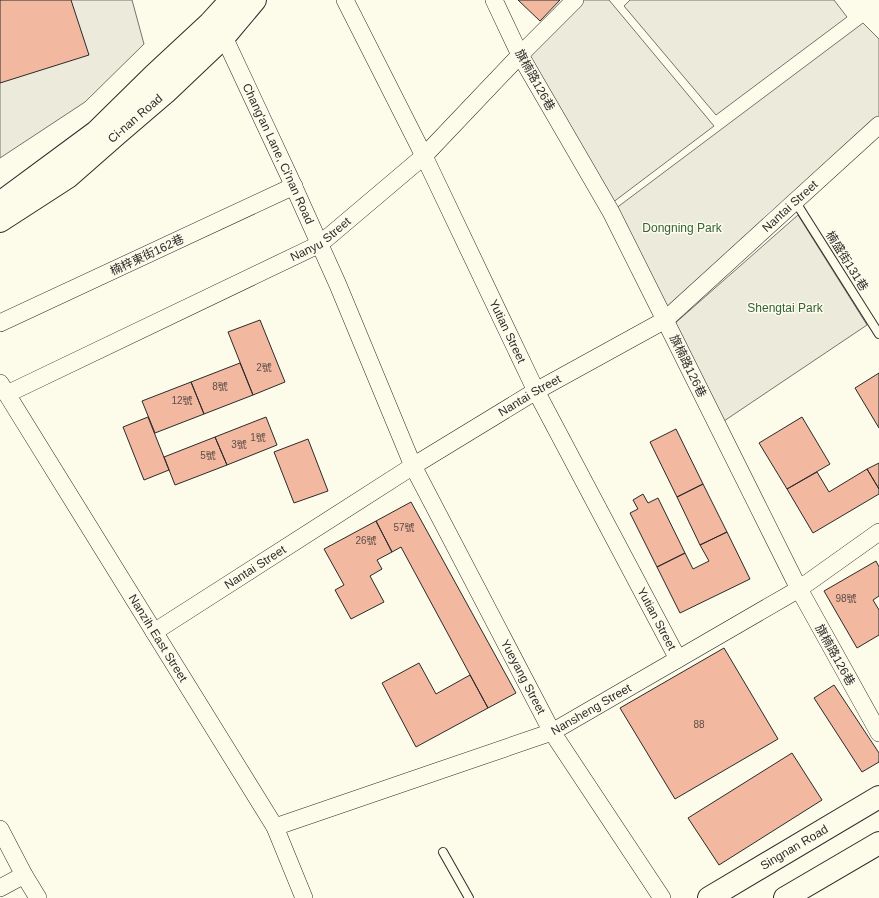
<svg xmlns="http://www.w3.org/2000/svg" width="879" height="898" font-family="Helvetica,'Noto Sans TC',sans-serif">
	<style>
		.green { fill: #ecebdb; stroke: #74746e }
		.parking { fill: #eceadb; stroke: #74746e }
		.building { fill: #f2b8a0; stroke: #2b2b2b }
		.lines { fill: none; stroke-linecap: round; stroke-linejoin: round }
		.lane-casing { stroke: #2b2b2b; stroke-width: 10 }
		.street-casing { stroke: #2b2b2b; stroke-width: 18 }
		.secondary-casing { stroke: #2b2b2b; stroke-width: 24 }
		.primary-casing { stroke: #2b2b2b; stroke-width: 24 }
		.lane { stroke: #fdfbea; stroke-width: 8 }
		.street { stroke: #fdfbea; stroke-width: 17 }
		.secondary { stroke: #fdfbea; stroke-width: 22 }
		.primary { stroke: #fdfbea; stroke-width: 22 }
		.labels { text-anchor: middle; stroke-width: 3; stroke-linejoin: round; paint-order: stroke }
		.number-label { font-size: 10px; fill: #5d4e48 }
		.street-label { font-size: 12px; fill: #2b2b2b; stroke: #fdfbea }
		.park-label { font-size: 12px; fill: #34623c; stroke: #fdfbea }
	</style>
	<rect width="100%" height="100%" fill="#fdfbea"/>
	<path class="green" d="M 0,0 L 132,0 L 144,44 L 85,102 L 0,158 Z
		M 581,0 L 609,0 L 714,126 L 612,203 L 527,56 Z
		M 863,23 L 879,39 L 879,121 L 665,320 L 611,212 Z
		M 798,215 L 867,325 L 721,423 L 673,325 Z"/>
	<path class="parking" d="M 630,0 L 834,0 L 847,17 L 716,115 L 624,6 Z"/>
	<path class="building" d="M 0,0 L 71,0 L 89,55 L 0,83 Z
		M 518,0 L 560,0 L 540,21 Z
		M 260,320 L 285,382 L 253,395 L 228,332 Z
		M 240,363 L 253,395 L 204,414 L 191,382 Z
		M 879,373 L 879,428 L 855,388 Z
		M 191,382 L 204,414 L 155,433 L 142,401 Z
		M 148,417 L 169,470 L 144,480 L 123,427 Z
		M 266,417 L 277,445 L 227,465 L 215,437 Z
		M 802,417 L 830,464 L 787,489 L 759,443 Z
		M 676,429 L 703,484 L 677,497 L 650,442 Z
		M 215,437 L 227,465 L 175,485 L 164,457 Z
		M 308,439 L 328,491 L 294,503 L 274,452 Z
		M 879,463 L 879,489 L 867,469 Z
		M 867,469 L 879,489 L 879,494 L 813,533 L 787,489 L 817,472 L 829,492 Z
		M 703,484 L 727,532 L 700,545 L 677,497 Z
		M 643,494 L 648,503 L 658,498 L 685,553 L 657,567 L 630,513 L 638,509 L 633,500 Z
		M 411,502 L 516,693 L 488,708 L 401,547 L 392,552 L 376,521 Z
		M 376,521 L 392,552 L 377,560 L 382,569 L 370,576 L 384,602 L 351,619 L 335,590 L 344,585 L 324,549 Z
		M 727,532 L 750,579 L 680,613 L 657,567 L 685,553 L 693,569 L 709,561 L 700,545 Z
		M 876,561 L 879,567 L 879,596 L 873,600 L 879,610 L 879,635 L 857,648 L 824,591 Z
		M 724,648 L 778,739 L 675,799 L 620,708 Z
		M 419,663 L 436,694 L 470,675 L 488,708 L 416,747 L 382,683 Z
		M 834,685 L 879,753 L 879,762 L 862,772 L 814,698 Z
		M 792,753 L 822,800 L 719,865 L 688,818 Z"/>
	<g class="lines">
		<g class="lane-casing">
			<path id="lane" d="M 795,201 L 879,334
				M 443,852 L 469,898"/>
		</g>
		<g class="street-casing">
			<g id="street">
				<path id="s1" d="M 345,0 L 424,156 L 536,391 L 678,659"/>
				<path d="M 494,0 L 520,55 L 611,212 L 665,320 L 799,589 L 879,733"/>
				<path id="s2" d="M 216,29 L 224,37 L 289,176 L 338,285 L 413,466 L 552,732 L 662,898"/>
				<path d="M 0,323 L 294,186"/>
				<path id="s3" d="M 0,383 L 275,827 L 304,898"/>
				<path id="s4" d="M 7,394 L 320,244 L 424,156 L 520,55 L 575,0"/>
				<path id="s5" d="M 154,632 L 413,466 L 536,391 L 665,320 L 879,125"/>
				<path id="s6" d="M 275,827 L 552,732 L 799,589 L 879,532"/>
				<path d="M 0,829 L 24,875 L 38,898"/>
				<path d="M 0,888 L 24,875"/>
			</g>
		</g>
		<g class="secondary-casing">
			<g id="secondary">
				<path id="s7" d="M 709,898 L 879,797"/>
				<path d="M 785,898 L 879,843"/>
			</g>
		</g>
		<g class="primary-casing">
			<g id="primary">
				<path d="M 0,203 L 96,132 L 154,75 L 210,23 L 231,0"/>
				<path id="s8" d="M 0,221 L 68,177 L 117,134 L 165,93 L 224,37 L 255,0"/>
			</g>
		</g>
		<use href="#lane" class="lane"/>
		<use href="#street" class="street"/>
		<use href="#secondary" class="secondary"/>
		<use href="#primary" class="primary"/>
	</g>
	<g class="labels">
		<g class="number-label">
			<text x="264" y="371">2號</text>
			<text x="220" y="390">8號</text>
			<text x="182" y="404">12號</text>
			<text x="258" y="441">1號</text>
			<text x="239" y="448">3號</text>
			<text x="208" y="459">5號</text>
			<text x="404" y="531">57號</text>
			<text x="366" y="544">26號</text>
			<text x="846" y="602">98號</text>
			<text x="699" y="728">88</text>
		</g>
		<g class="street-label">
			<text transform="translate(535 80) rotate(61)" y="4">旗楠路126巷</text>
			<text dy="4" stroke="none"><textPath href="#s8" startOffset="170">Ci-nan Road</textPath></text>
			<text dy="4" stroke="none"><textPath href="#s2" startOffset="140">Chang'an Lane, Ci'nan Road</textPath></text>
			<text dy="4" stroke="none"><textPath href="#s5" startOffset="768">Nantai Street</textPath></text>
			<text dy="4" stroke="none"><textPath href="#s4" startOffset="350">Nanyu Street</textPath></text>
			<text transform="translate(147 255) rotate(-25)" y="4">楠梓東街162巷</text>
			<text transform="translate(847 261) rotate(58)" y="4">楠盛街131巷</text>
			<text dy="4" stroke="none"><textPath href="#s1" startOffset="369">Yutian Street</textPath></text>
			<text transform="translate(688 366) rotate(64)" y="4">旗楠路126巷</text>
			<text dy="4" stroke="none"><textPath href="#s5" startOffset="444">Nantai Street</textPath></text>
			<text dy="4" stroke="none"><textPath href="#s5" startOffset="120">Nantai Street</textPath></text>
			<text dy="4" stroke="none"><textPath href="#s1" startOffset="693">Yutian Street</textPath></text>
			<text dy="4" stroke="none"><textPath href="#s3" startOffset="300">Nanzih East Street</textPath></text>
			<text transform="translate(835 655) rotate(61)" y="4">旗楠路126巷</text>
			<text dy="4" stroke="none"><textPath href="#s2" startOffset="718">Yueyang Street</textPath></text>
			<text dy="4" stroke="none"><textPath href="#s6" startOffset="338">Nansheng Street</textPath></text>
			<text dy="4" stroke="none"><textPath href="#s7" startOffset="99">Singnan Road</textPath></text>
		</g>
		<g class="park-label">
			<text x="682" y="232">Dongning Park</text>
			<text x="785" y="312">Shengtai Park</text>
		</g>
	</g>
</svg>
